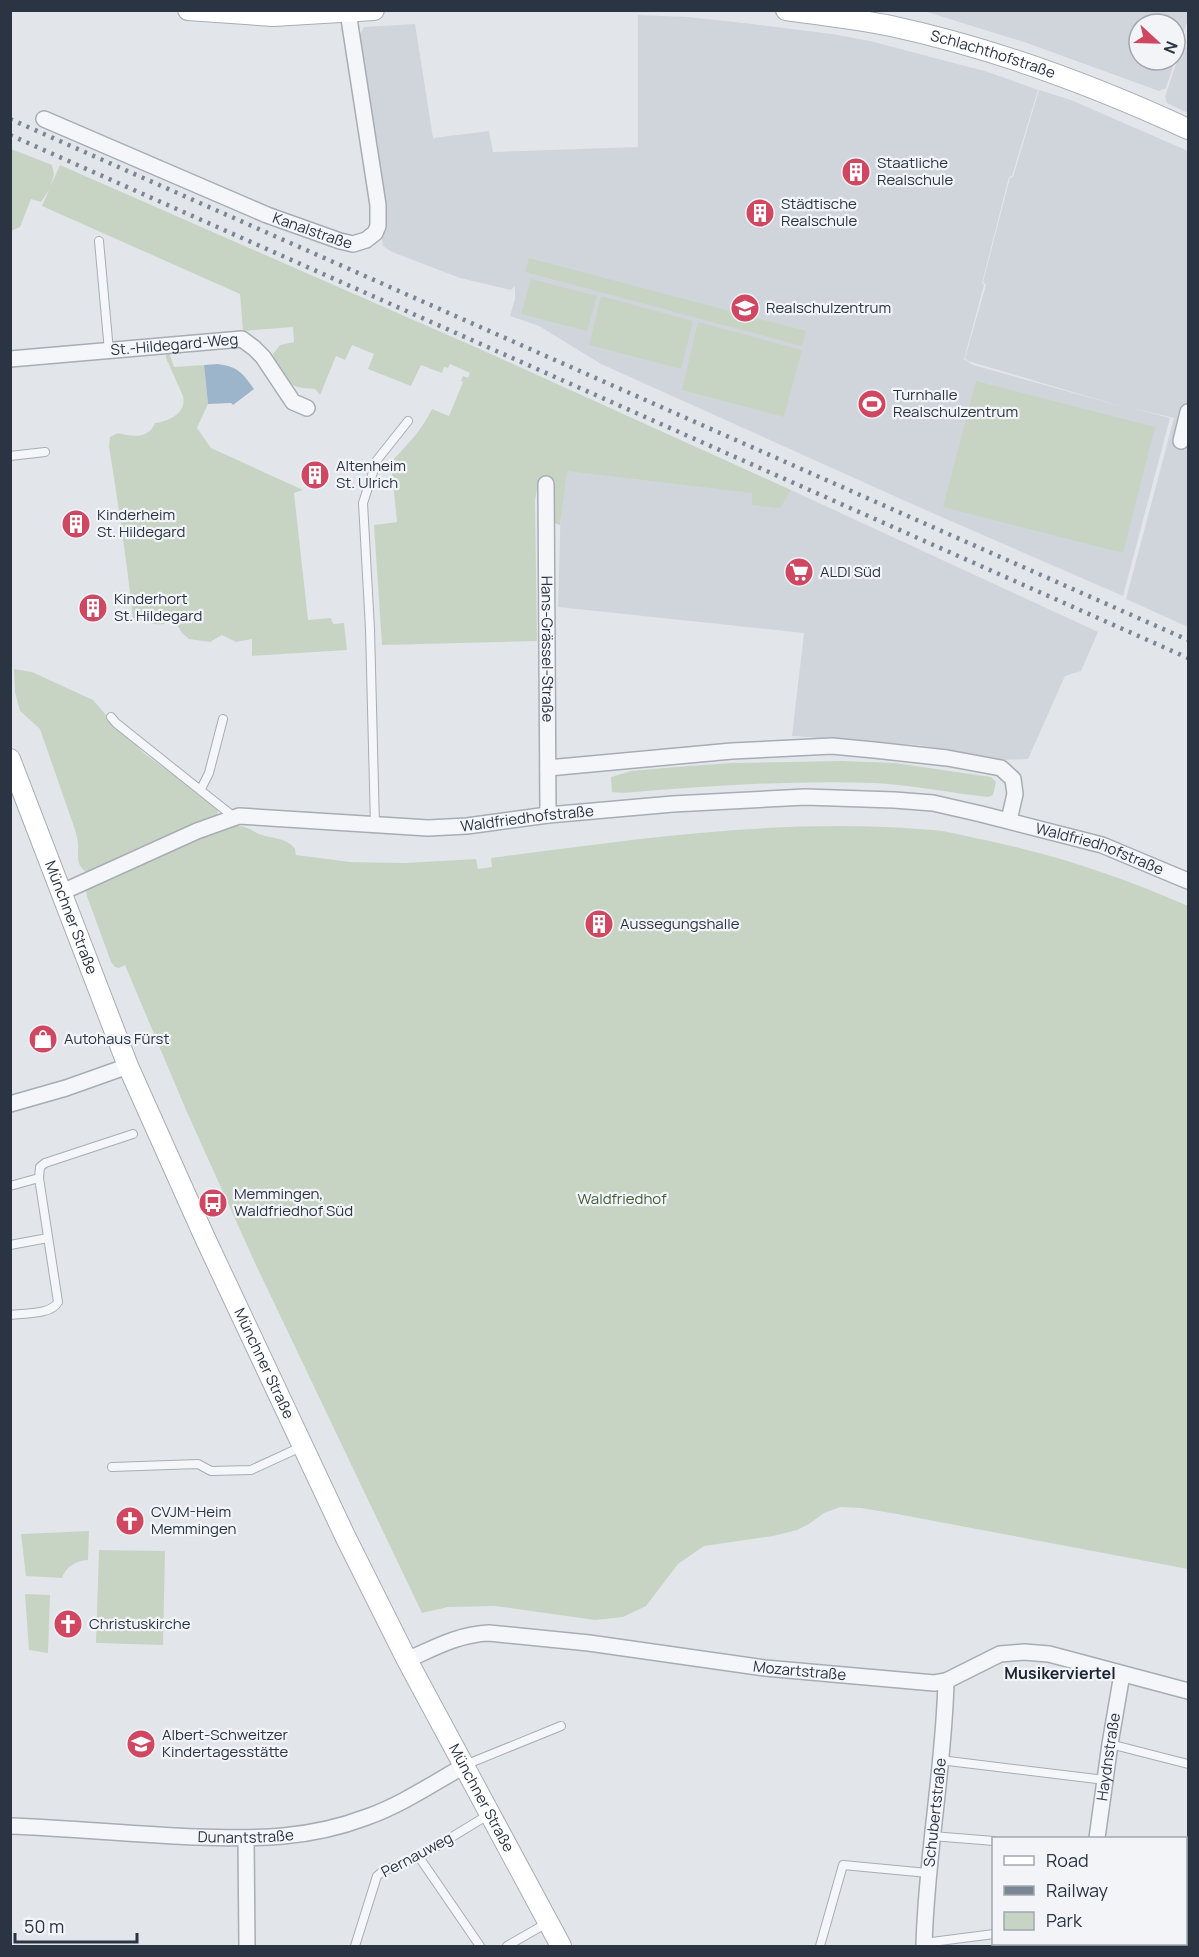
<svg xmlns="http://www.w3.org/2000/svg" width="1199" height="1957" font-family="Manrope,sans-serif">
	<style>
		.built { fill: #d0d5dc }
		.green { fill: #c8d4c3 }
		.water { fill: #9db5ca }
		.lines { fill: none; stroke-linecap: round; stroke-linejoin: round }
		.lane-casing { stroke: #a7adb5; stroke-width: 10 }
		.street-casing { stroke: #a7adb5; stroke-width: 18 }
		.secondary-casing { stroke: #a7adb5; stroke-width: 22 }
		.lane { stroke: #f5f6f9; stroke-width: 8 }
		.street { stroke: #f5f6f9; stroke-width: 15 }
		.secondary { stroke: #fff; stroke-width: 20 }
		.rail { stroke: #7b8694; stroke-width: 4.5; stroke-dasharray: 3 6; stroke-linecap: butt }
		.labels { text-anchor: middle; stroke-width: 4.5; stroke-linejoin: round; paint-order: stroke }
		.street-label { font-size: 15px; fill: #2a3443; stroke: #f2f4f8 }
		.poi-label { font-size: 15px; fill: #2a3443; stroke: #f2f4f8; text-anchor: start }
		.park-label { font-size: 15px; fill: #405f37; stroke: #f2f4f8 }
		.neighbourhood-label { font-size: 16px; font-weight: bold; fill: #1c2534; stroke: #f2f4f8 }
	</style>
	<rect width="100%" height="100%" fill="#e2e6ea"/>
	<path class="built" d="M 1188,10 L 1188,19 L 1175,59 L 1175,24 L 1139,24 L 1139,60 L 1175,60 L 1166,88 L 1159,91 L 1027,43 L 924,11 Z
		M 638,15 L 688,17 L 735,22 L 832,34 L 870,41 L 988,72 L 1038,90 L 1012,176 L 1009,177 L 982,283 L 984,285 L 964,359 L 973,365 L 1127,408 L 968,361 L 965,358 L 986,285 L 983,282 L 1010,178 L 1013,177 L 1039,90 L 1071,100 L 1188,151 L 1188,627 L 1126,599 L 1174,418 L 1131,408 L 1170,418 L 1123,596 L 921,508 L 601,364 L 539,326 L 510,316 L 515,299 L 515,286 L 511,290 L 460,278 L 392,252 L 383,246 L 382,238 L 386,226 L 386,211 L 359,36 L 364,27 L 415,24 L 433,138 L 489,131 L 493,152 L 638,147 Z
		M 1182,46 L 1188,48 L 1188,113 L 1167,103 L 1165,97 Z
		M 562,463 L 661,464 L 791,490 L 1098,632 L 1081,671 L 1065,676 L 1028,759 L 1002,760 L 919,745 L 792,736 L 804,633 L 558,607 Z"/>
	<path class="green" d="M 11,149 L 52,165 L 54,174 L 51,185 L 60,165 L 482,350 L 791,490 L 781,507 L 776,508 L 752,505 L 752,493 L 567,471 L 560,525 L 554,523 L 552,516 L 552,477 L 542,477 L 538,484 L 535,500 L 537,641 L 382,645 L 374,525 L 397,522 L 391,462 C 407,445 422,430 432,409 L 449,416 L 463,382 L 461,381 L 463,376 L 468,378 L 470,373 L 450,364 L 448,368 L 444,367 L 442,373 L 421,365 L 411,386 L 368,369 L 374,354 L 352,345 L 345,360 L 336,356 L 320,395 L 315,389 C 308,388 301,389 295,386 C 288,383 274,362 273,354 L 280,345 L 294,342 L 293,327 L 243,331 L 240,294 L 42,206 L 49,190 L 41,202 L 31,199 L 20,227 L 11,231 Z
		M 529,258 L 806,331 L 802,346 L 525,272 Z
		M 531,279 L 597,296 L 587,331 L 521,314 Z
		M 601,296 L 693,321 L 681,369 L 589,345 Z
		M 698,322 L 802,350 L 784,417 L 682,390 Z
		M 169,352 L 174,367 L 204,365 L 208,404 L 197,428 L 211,448 L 303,490 L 294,493 L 308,620 L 331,618 L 333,624 L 344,623 L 347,650 L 252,656 L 252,639 L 236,642 L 222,635 L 210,642 L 189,639 L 182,633 L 172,616 L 164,624 C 151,626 147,619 133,620 C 127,561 118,504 109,446 L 110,437 L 118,433 C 132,437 149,439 155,423 C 169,421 187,413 183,396 L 166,358 L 166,353 Z
		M 976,381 L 1155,427 L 1123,553 L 943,507 Z
		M 14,669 L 32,672 L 93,700 L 113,723 L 145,754 L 215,805 L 218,810 L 217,816 L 147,844 L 86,872 C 75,864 79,856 78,845 C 78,840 76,834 75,830 L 40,729 L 20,711 L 15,692 Z
		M 841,761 L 895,763 L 991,777 L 996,782 L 993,795 L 988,797 C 950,793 912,785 874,783 C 791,780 707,786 623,793 L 612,792 L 611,777 L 631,771 L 676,767 L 732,763 Z
		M 237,826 C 248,826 250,830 259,834 C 271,839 287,837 295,849 L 296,855 L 350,862 L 404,863 L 476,859 L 478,869 L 492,867 L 491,858 C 637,839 784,817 932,830 C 949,831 968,837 985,840 C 1056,855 1122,877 1188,906 L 1188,1569 L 897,1514 L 861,1508 L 840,1507 L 824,1513 L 809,1524 L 797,1530 L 773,1536 L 704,1546 L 678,1564 L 646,1606 L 623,1617 L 595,1620 L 495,1606 L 448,1607 L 422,1613 L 255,1263 L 186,1110 L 125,965 L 119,968 L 115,967 L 111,962 L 87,896 L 86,890 L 187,843 L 226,827 Z
		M 89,1531 L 88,1560 C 75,1561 67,1566 62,1578 L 26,1576 L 21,1534 Z
		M 99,1550 L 165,1551 L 163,1645 L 96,1643 Z
		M 25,1594 L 50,1595 L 48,1653 L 29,1650 Z"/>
	<path class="water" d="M 217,364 C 237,366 243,373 254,389 L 233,405 L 231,403 L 208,404 L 204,365 Z"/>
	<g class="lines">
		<g class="lane-casing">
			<path id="lane" d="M 99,241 L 109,351
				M 10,456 L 45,452
				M 111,717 L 116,723 L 234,817
				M 201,789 L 209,773 L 223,719
				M 375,826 L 370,629 L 363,503 L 377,460 L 408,421
				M 10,1186 L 39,1178
				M 10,1245 L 48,1238
				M 10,1315 C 24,1313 51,1315 58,1302 L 39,1178 L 40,1167 L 45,1163 L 133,1134
				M 112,1467 L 198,1464 L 211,1471 L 251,1470 L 301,1447
				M 1110,1744 L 1188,1764
				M 940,1760 L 1105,1780
				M 465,1765 L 561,1726
				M 932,1836 L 994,1841
				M 1186,1848 L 1188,1848
				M 419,1857 L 480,1946
				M 924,1943 L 994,1934
				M 355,1946 L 377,1876 L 383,1871 L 419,1857 L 488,1815
				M 507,1946 L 547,1923
				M 820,1946 L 843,1865 L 928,1873"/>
		</g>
		<g class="street-casing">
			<g id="street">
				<path id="s1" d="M 44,119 L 267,215 L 340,241 L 353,244 L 366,240 L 375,233 L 378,226 L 378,205 L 348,12"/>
				<path id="s2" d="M 10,359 L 242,339 L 254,348 L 263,357 L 293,402 L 307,408"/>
				<path d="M 1181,441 L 1188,412"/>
				<path id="s3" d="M 546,484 L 548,815"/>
				<path d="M 548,768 L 732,751 L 832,746 L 874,750 L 947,758 L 1001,768 L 1013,779 L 1015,794 L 1009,820"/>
				<path id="s4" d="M 60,893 L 197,831 L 239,816 L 428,828 L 467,826 L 548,815 L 673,804 L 805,797 L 894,800 L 933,803 L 981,814 L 1102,845 L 1188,881"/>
				<path d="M 10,1104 L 66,1088 L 128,1066"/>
				<path id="s5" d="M 407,1660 C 434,1648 459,1634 489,1633 L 589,1643 L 765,1668 L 934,1683 L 946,1681 L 1000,1654 L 1024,1652 L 1049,1654 L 1188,1691"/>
				<path id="s6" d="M 10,1826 C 73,1828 135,1835 197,1837 C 258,1839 309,1839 367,1817 C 401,1805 432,1784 464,1766"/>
				<path id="s7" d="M 1097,1838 L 1110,1744 L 1122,1674"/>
				<path d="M 246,1839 L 247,1946"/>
				<path d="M 1186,1935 L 1188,1933"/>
				<path d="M 1083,1944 L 1084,1946"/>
				<path id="s8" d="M 924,1946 C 926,1857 944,1770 946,1681"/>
				<path d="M 1167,1946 L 1172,1944"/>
			</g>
		</g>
		<g class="secondary-casing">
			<g id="secondary">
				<path d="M 188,10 L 273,16 L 374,10"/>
				<path id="s9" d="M 786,10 C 821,15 856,19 891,26 C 993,48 1093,85 1188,129"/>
				<path id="s10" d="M 10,759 L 128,1066 L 205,1238 L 345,1536 L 407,1660 L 561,1946"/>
			</g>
		</g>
		<use href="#lane" class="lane"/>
		<use href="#street" class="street"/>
		<use href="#secondary" class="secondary"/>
		<path class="rail" d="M 10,119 L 1188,640
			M 10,135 L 1188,658"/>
	</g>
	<defs>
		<g id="building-disc" transform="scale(1.5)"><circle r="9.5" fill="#cf4761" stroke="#f2f4f8"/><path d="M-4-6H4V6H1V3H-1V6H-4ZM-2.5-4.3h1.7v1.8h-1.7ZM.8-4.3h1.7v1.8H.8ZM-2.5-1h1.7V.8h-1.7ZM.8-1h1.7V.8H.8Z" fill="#fff"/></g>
		<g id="school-disc" transform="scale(1.5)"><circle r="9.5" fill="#cf4761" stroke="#f2f4f8"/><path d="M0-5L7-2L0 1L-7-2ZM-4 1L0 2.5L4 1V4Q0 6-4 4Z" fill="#fff"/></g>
		<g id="stadium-disc" transform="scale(1.5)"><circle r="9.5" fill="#cf4761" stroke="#f2f4f8"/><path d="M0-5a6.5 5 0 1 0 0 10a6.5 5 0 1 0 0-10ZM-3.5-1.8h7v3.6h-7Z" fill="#fff"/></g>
		<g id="supermarket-disc" transform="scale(1.5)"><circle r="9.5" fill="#cf4761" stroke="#f2f4f8"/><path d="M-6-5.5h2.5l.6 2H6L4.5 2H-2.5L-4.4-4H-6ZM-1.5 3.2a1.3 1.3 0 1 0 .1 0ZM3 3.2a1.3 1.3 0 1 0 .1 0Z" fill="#fff"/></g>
		<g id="shop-disc" transform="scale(1.5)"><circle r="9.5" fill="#cf4761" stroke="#f2f4f8"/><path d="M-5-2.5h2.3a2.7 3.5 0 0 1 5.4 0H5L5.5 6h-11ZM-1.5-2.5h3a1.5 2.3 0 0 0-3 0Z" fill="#fff"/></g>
		<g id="bus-disc" transform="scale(1.5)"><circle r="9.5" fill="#cf4761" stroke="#f2f4f8"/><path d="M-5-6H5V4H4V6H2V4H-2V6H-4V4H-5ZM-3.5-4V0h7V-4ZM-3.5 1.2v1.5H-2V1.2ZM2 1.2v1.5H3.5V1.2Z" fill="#fff"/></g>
		<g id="church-disc" transform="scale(1.5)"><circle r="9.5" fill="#cf4761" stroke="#f2f4f8"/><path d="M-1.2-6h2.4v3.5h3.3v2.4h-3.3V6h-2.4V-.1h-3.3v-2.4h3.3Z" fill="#fff"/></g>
	</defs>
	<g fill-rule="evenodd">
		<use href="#building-disc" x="856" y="172"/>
		<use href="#building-disc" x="760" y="213"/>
		<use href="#school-disc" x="745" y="308"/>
		<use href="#stadium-disc" x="872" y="404"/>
		<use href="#building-disc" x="315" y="475"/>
		<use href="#building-disc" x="76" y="524"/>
		<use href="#supermarket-disc" x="799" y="572"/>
		<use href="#building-disc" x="93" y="608"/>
		<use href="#building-disc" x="599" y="924"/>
		<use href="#shop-disc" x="43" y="1039"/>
		<use href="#bus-disc" x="213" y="1203"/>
		<use href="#church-disc" x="130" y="1521"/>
		<use href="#church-disc" x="68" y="1624"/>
		<use href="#school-disc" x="141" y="1744"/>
	</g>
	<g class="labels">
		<g class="street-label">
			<text dy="5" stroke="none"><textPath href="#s9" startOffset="212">Schlachthofstraße</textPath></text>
			<text dy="5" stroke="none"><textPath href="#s1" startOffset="291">Kanalstraße</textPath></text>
			<text dy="5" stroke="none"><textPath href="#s2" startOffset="165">St.-Hildegard-Weg</textPath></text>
			<text dy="5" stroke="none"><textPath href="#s3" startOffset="165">Hans-Grässel-Straße</textPath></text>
			<text dy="5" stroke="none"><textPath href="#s4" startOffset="484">Waldfriedhofstraße</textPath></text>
			<text dy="5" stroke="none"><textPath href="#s4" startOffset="1064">Waldfriedhofstraße</textPath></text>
			<text dy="5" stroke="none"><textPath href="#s10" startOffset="170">Münchner Straße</textPath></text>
			<text dy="5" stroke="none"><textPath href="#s10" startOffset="656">Münchner Straße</textPath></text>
			<text dy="5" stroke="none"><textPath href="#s5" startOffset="400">Mozartstraße</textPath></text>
			<text dy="5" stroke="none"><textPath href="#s7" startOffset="82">Haydnstraße</textPath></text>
			<text dy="5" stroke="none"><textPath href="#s10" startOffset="1142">Münchner Straße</textPath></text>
			<text dy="5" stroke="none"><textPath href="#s8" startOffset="134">Schubertstraße</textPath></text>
			<text dy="5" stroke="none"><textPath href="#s6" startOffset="236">Dunantstraße</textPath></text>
			<text transform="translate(417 1855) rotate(-28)" y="5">Pernauweg</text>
		</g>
		<g class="poi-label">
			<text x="877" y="168">Staatliche<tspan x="877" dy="17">Realschule</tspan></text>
			<text x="781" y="209">Städtische<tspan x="781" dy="17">Realschule</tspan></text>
			<text x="766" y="313">Realschulzentrum</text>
			<text x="893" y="400">Turnhalle<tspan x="893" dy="17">Realschulzentrum</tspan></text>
			<text x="336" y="471">Altenheim<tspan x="336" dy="17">St. Ulrich</tspan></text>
			<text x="97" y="520">Kinderheim<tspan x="97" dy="17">St. Hildegard</tspan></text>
			<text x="820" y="577">ALDI Süd</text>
			<text x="114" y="604">Kinderhort<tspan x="114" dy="17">St. Hildegard</tspan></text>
			<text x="620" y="929">Aussegungshalle</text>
			<text x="64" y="1044">Autohaus Fürst</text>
			<text x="234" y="1199">Memmingen,<tspan x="234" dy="17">Waldfriedhof Süd</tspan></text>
			<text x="151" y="1517">CVJM-Heim<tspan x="151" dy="17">Memmingen</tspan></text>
			<text x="89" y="1629">Christuskirche</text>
			<text x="162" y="1740">Albert-Schweitzer<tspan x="162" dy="17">Kindertagesstätte</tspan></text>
		</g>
		<g class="park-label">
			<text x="622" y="1204">Waldfriedhof</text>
		</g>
		<g class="neighbourhood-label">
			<text x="1060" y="1679">Musikerviertel</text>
		</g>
	</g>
	<rect width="1199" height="1957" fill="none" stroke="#2a3443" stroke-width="24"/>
	<rect x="992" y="1837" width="195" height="108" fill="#f2f4f8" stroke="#a2a7b0" stroke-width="1.5"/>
	<rect x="1004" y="1856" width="30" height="9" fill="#ffffff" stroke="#a2a7b0" stroke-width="1.5"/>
	<text x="1046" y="1867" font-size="18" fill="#2a3443">Road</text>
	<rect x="1004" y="1886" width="30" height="9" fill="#7b8694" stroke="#a2a7b0" stroke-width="1.5"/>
	<text x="1046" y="1897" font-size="18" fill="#2a3443">Railway</text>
	<rect x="1004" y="1912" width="30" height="18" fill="#c8d4c3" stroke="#a2a7b0" stroke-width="1.5"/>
	<text x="1046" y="1927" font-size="18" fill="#2a3443">Park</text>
	<g transform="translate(1157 42) rotate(112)"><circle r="28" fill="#f2f4f8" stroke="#a2a7b0" stroke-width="1.5"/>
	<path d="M0-4.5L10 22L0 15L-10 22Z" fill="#cf4761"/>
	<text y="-9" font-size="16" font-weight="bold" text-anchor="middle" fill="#2a3443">N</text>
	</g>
	<path d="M15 1933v9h122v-9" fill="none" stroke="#2a3443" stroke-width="3"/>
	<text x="24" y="1933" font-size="18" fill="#2a3443" stroke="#f2f4f8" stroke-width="4.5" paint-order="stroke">50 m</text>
</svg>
